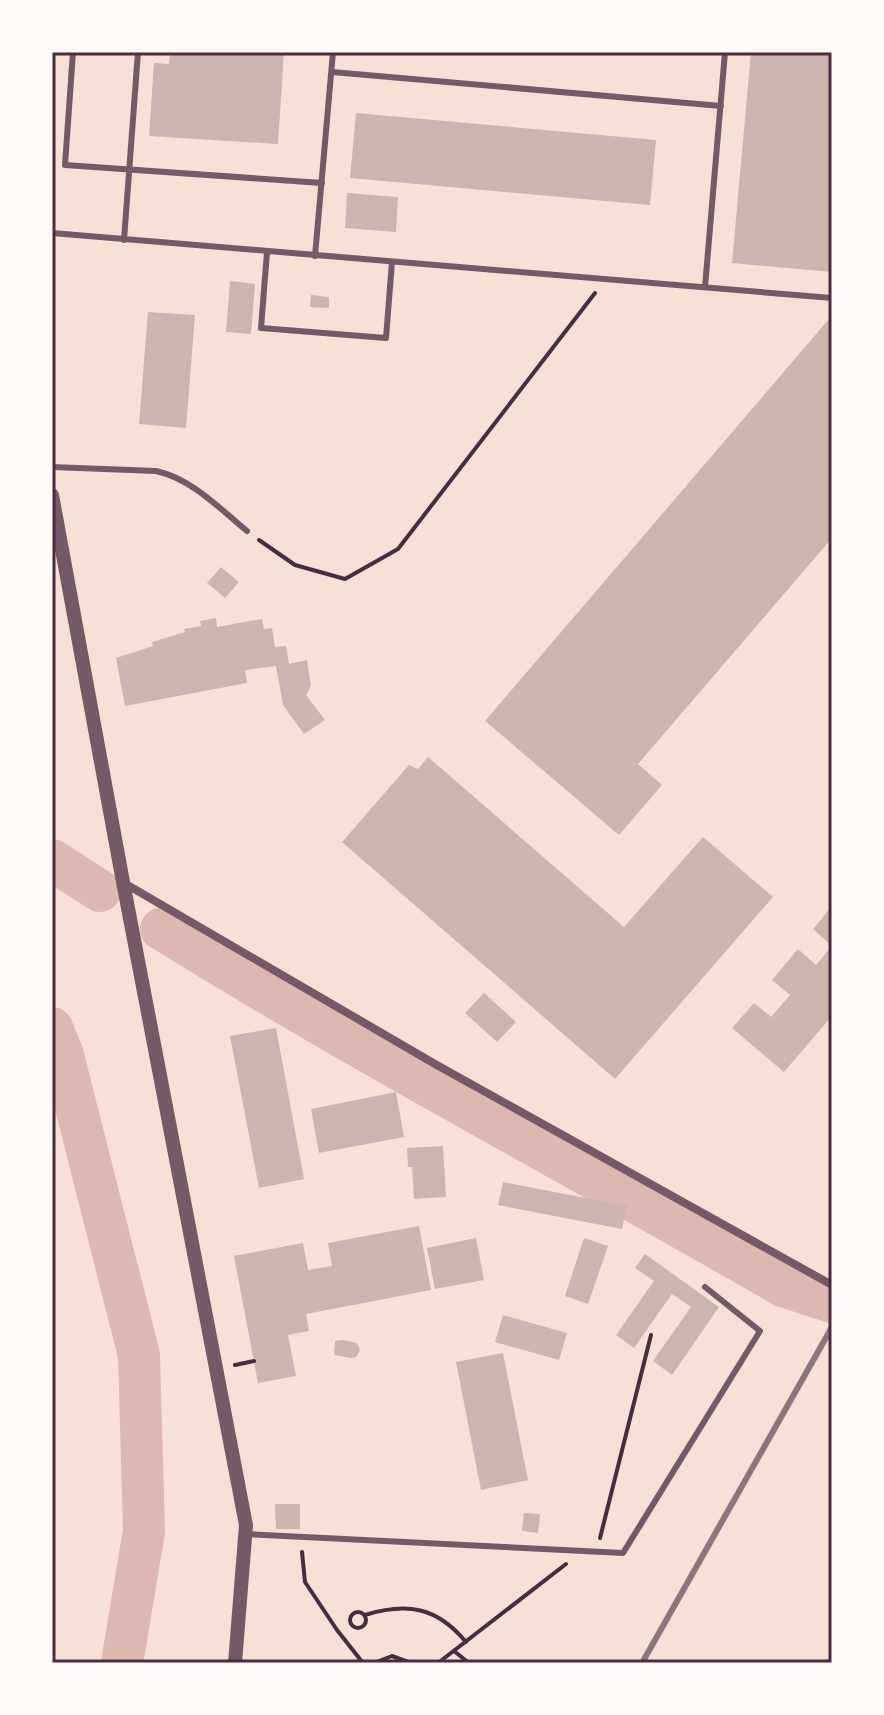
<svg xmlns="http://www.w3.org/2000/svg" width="884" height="1715" font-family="Barlow,sans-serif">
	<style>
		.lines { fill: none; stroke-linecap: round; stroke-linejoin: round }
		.river { stroke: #dcb8b0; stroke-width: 42 }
		.building { fill: #ccb4b1 }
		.path { stroke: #4a2c40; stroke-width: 4 }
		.service { stroke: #755966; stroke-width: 6 }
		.minor { stroke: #755966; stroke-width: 8 }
		.tertiary { stroke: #755966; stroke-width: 14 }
		.rail { stroke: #8f747c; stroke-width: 6 }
		.neatline { fill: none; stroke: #4a2c40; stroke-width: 3 }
	</style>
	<rect width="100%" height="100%" fill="#f7e1d7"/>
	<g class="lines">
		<path class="river" d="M 52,860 L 100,891
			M 161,929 C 364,1055 576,1166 783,1286 L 832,1302
			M 52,1028 L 62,1052 L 139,1355 L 144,1531 L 122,1663"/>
	</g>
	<path class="building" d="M 170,52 L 284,52 L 278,144 L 149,136 L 154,63 L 169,64 Z
		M 751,52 L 832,52 L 832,272 L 732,263 Z
		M 356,113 L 656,140 L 650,205 L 350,178 Z
		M 347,193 L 398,197 L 396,232 L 345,228 Z
		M 230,281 L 255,284 L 251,334 L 226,332 Z
		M 311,295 L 329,297 L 329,308 L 310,307 Z
		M 148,312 L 195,315 L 186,428 L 139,424 Z
		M 829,319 L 832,321 L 832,538 L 638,764 L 662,785 L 619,835 L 485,721 Z
		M 221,567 L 239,582 L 225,598 L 207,583 Z
		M 216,618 L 217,627 L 262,619 L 264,629 L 272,628 L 275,647 L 286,646 L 289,664 L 307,660 L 311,686 L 306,695 L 325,720 L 304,734 L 283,705 L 276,666 L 245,670 L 247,683 L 125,706 L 116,658 L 153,646 L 152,642 L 185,632 L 184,629 L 201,626 L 200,621 Z
		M 428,757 L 624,927 L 703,837 L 773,897 L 615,1079 L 342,842 L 409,765 L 418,769 Z
		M 832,906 L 832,946 L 813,929 Z
		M 832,946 L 832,1016 L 784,1072 L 732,1028 L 754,1003 L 771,1017 L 790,995 L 772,980 L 798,949 L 816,965 Z
		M 484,993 L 516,1022 L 497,1042 L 465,1013 Z
		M 276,1028 L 304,1179 L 259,1188 L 230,1036 Z
		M 396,1092 L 404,1137 L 319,1153 L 311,1109 Z
		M 443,1146 L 446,1197 L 414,1199 L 412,1167 L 408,1167 L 407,1148 Z
		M 503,1182 L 627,1206 L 622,1229 L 498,1205 Z
		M 419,1226 L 431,1290 L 306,1314 L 309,1331 L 288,1335 L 296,1376 L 258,1383 L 234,1256 L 303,1243 L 308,1270 L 332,1266 L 328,1243 Z
		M 476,1238 L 484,1280 L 435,1289 L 427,1248 Z
		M 584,1238 L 608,1246 L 588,1304 L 565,1296 Z
		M 645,1254 L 719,1307 L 672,1375 L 653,1361 L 691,1307 L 672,1294 L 634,1348 L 616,1335 L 654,1281 L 635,1268 Z
		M 503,1315 L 567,1333 L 559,1360 L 495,1342 Z
		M 343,1340 L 357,1343 L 360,1350 L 356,1357 L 351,1358 L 334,1355 L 335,1341 Z
		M 503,1353 L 528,1480 L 481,1490 L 456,1362 Z
		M 275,1504 L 300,1504 L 300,1529 L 276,1529 Z
		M 524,1513 L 540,1514 L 538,1533 L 522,1531 Z"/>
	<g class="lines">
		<path class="path" d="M 259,540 L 295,565 L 345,579 L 398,549 L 595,293
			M 235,1365 L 254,1361
			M 600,1538 L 651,1335
			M 302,1552 L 305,1582 L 337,1630 L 363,1663
			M350 1620a8 8 0 1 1 16 0a8 8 0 1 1-16 0Z
			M 365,1615 C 407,1602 437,1607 466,1642
			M 454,1651 L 469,1663
			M 374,1663 L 392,1656 L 411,1663
			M 438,1663 L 566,1564"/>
		<path class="service" d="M 73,52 L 65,165 L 322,183
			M 332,72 L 721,106
			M 52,233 L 832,298
			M 124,240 L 138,52
			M 267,252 L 261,328 L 386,338 L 392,262
			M 315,256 L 333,52
			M 705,287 L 725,52
			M 52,467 L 156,471 C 192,479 219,508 247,531
			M 246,1534 L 623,1553 L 760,1331 L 705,1287"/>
		<path class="minor" d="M 124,883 L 435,1064 L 832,1285"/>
		<path class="tertiary" d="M 52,495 L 123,882 L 246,1525 L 235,1663"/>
		<path class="rail" d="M 642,1663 L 832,1327"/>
	</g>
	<rect width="884" height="1715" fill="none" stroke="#fffaf5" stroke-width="108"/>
	<rect x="54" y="54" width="776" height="1607" class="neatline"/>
</svg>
